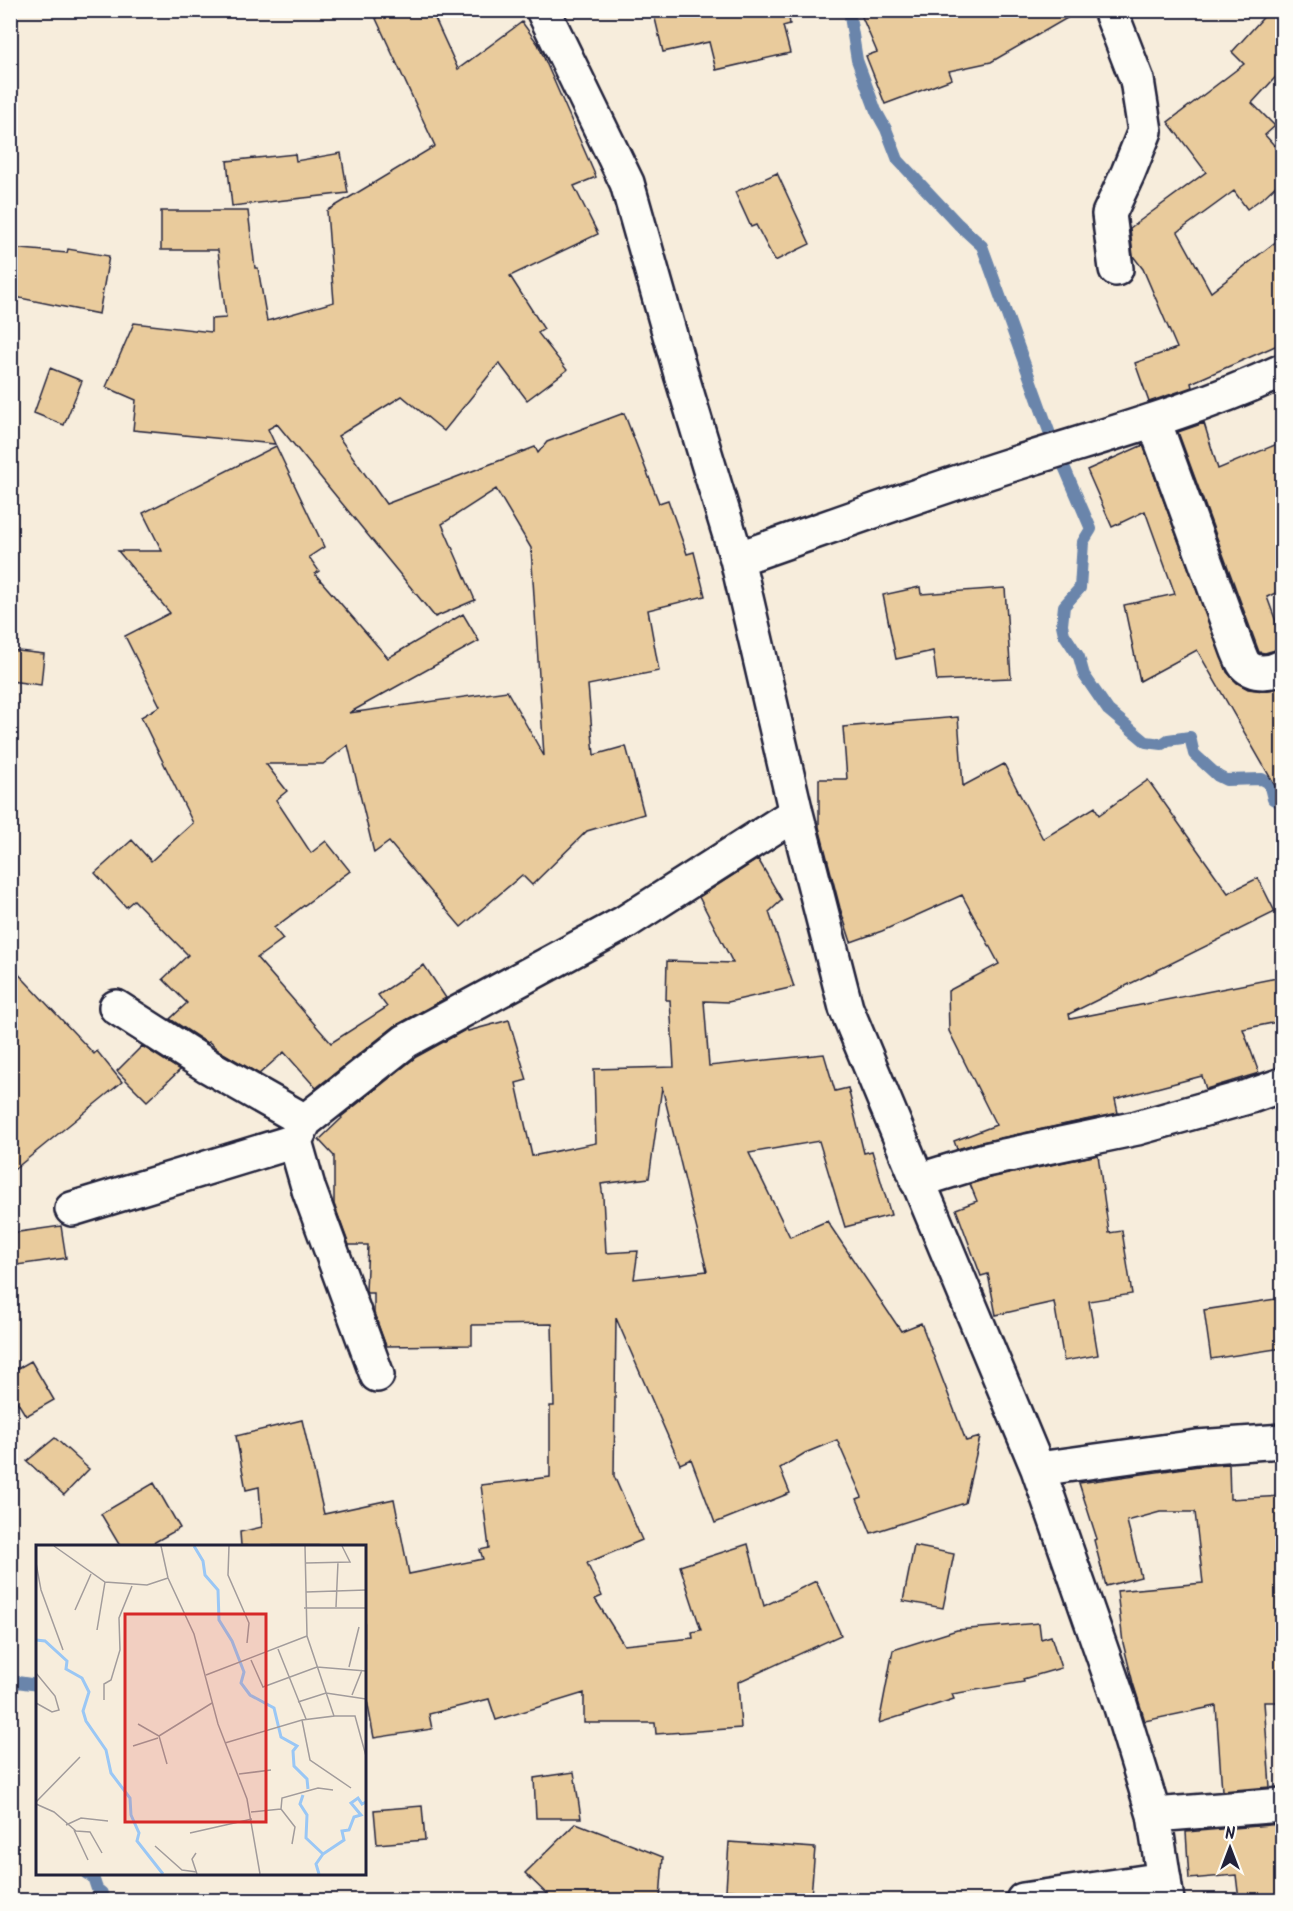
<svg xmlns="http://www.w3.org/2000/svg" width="1293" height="1911" font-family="Kalam,sans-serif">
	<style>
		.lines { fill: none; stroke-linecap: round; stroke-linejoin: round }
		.stream { stroke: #6a85ab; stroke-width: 12 }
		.building { fill: #e9cb9c; stroke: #22223b; stroke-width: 1.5; fill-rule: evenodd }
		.minor-casing { stroke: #22223b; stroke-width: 38 }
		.minor { stroke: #fdfcf7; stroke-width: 33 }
		.inset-river { fill: none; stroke: #9ac7f5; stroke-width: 3 }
		.inset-road { fill: none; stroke: #a29c9c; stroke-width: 1.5 }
		.view { fill: #d62828; fill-opacity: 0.15; stroke: #d62828; stroke-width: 3 }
		.inset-edge { fill: none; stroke: #22223b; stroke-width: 3 }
	</style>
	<rect width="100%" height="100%" fill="#f7eddc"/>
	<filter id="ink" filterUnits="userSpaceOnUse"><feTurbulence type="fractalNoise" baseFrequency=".0167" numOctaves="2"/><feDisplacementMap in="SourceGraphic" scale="12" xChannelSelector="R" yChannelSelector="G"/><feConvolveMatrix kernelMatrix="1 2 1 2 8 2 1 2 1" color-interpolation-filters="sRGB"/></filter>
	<g filter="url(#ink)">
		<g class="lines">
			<path class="stream" d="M 849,10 L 857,60 L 876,111 L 886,129 L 898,160 L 958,224 L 982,246 L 1050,434 L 1091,529 L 1083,542 L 1080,588 L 1064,606 L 1062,625 L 1064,634 L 1079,657 L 1084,675 L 1108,710 L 1146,742 L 1162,744 L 1168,740 L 1190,737 L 1194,754 L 1218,776 L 1226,780 L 1262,779 L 1269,783 L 1273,799 L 1282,804
				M 10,1681 L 38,1685
				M 87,1874 L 93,1877 L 97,1889 L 102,1893 L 102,1900"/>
		</g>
		<path class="building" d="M 372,10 L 431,10 L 458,69 L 522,22 L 538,44 L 596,177 L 574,186 L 598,234 L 510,276 L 544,329 L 538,333 L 567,370 L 527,400 L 499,363 L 444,431 L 402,396 L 338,436 L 386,504 L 535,447 L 538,453 L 547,442 L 624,413 L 659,503 L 668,500 L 687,554 L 694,552 L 705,596 L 648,610 L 659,671 L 588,685 L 594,755 L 626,746 L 644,814 L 587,831 L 532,885 L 522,875 L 461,927 L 389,842 L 374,853 L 348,745 L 323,764 L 266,764 L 287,791 L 276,800 L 311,853 L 326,841 L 350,871 L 274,928 L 283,939 L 257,958 L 331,1043 L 387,1007 L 378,995 L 424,965 L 446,998 L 395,1026 L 316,1088 L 284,1052 L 259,1074 L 218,1050 L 209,1042 L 207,1043 L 170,1019 L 187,1003 L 163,979 L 188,955 L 134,900 L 126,907 L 95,873 L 132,840 L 151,861 L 193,823 L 141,717 L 160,706 L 125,636 L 170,613 L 118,551 L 162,551 L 143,513 L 276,446 L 324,547 L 309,557 L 319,571 L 315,574 L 388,658 L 463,614 L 479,641 L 349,713 L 507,691 L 544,756 L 531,548 L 496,489 L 442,524 L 475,600 L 435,617 L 277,424 L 268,429 L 275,444 L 133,430 L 136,400 L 106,387 L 134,323 L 211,332 L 211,319 L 226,318 L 218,250 L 161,250 L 161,211 L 248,211 L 255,268 L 258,268 L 267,321 L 334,302 L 327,211 L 435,146 Z
			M 653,10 L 788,10 L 790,24 L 783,26 L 790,53 L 716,70 L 709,42 L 663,52 Z
			M 859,10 L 1081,10 L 991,62 L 949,71 L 952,79 L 885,104 L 866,56 L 877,52 Z
			M 1270,10 L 1282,10 L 1282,70 L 1252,103 L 1275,126 L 1265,135 L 1282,154 L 1282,180 L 1265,196 L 1247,209 L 1234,191 L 1178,232 L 1211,292 L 1282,237 L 1282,343 L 1191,383 L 1192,387 L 1149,402 L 1135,363 L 1177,348 L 1143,269 L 1133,256 L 1130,228 L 1206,172 L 1168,122 L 1244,64 L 1232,52 Z
			M 341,153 L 348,193 L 232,206 L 227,161 L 295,154 L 296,161 Z
			M 777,173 L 810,244 L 775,261 L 756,225 L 751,227 L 735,192 Z
			M 10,248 L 67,253 L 68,249 L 109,256 L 99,314 L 10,296 Z
			M 50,368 L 82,381 L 64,425 L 34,413 Z
			M 1204,423 L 1218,469 L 1282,442 L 1282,590 L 1267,597 L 1282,638 L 1282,648 L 1265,653 L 1259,652 L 1178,432 Z
			M 1143,445 L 1227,672 L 1237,683 L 1248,689 L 1264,691 L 1282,687 L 1282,798 L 1197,650 L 1140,681 L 1124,605 L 1175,594 L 1145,511 L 1112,527 L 1087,470 Z
			M 920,587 L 921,594 L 1005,588 L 1011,678 L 937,681 L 933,651 L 896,659 L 883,595 Z
			M 10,650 L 44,654 L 41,685 L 10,681 Z
			M 958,717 L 963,786 L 1004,764 L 1043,839 L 1095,807 L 1099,815 L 1148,780 L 1228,893 L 1258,878 L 1275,912 L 1069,1014 L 1070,1019 L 1282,977 L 1282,1021 L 1243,1029 L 1259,1073 L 1206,1089 L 1202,1076 L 1115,1099 L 1118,1113 L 981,1142 L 957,1149 L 954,1141 L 996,1125 L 949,1031 L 948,991 L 999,964 L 962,895 L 882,931 L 851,942 L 840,908 L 819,827 L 819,779 L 847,779 L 843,727 Z
			M 758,859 L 782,900 L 769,912 L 794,987 L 728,1002 L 704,1001 L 709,1066 L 824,1054 L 835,1091 L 848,1088 L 864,1153 L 872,1151 L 891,1215 L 845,1227 L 819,1141 L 749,1153 L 790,1237 L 827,1221 L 901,1331 L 921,1323 L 966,1441 L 980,1437 L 965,1503 L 871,1533 L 857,1499 L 862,1497 L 837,1440 L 805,1453 L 780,1468 L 790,1493 L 715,1523 L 691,1459 L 680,1464 L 616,1318 L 614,1476 L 642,1540 L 587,1563 L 602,1596 L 595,1599 L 624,1645 L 693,1638 L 692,1632 L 701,1630 L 680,1566 L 748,1544 L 764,1606 L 816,1581 L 841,1635 L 738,1682 L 741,1728 L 656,1734 L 655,1723 L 584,1723 L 584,1693 L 496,1720 L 489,1699 L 429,1714 L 432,1729 L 374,1738 L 364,1685 L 364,1546 L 241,1546 L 240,1532 L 262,1527 L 259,1487 L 246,1490 L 236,1436 L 302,1420 L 324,1514 L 394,1499 L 409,1574 L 483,1559 L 480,1550 L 489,1548 L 481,1485 L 550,1477 L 550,1406 L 554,1406 L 552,1324 L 472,1325 L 472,1345 L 386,1346 L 374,1313 L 374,1293 L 367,1293 L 366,1291 L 368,1245 L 349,1245 L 334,1204 L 334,1156 L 319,1140 L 342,1118 L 341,1117 L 416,1057 L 467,1029 L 468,1031 L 509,1020 L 527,1080 L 516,1083 L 532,1156 L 596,1143 L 594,1069 L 674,1067 L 670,1000 L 666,1000 L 667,961 L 733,963 L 699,897 ZM 662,1087 L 707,1271 L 634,1279 L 638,1251 L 606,1253 L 603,1197 L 601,1184 L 649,1178 Z
			M 10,965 L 94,1054 L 97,1051 L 122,1082 L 10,1173 Z
			M 142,1046 L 180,1070 L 147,1101 L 117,1071 Z
			M 1098,1155 L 1109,1233 L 1122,1231 L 1132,1294 L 1089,1301 L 1098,1355 L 1064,1361 L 1054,1302 L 996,1315 L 988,1274 L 981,1276 L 956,1209 L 977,1201 L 970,1184 L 990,1178 Z
			M 61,1226 L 66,1258 L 17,1265 L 12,1233 Z
			M 1282,1298 L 1282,1348 L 1211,1359 L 1204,1310 Z
			M 31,1361 L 54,1400 L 26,1416 L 10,1390 L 10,1373 Z
			M 55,1438 L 89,1469 L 64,1495 L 27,1461 Z
			M 1229,1464 L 1230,1499 L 1282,1496 L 1282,1702 L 1264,1702 L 1270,1787 L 1222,1791 L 1216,1706 L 1145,1721 L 1133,1683 L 1123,1643 L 1117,1591 L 1203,1583 L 1195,1512 L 1160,1512 L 1127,1521 L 1141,1577 L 1106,1586 L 1094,1540 L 1097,1539 L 1079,1483 L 1199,1466 Z
			M 154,1483 L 180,1528 L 148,1546 L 120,1546 L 101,1514 Z
			M 914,1546 L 954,1554 L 943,1608 L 903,1601 Z
			M 1039,1623 L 1041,1639 L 1051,1636 L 1061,1668 L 1023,1679 L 1024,1682 L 952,1694 L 954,1699 L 879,1723 L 893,1650 L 957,1630 Z
			M 574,1772 L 581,1818 L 536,1818 L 534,1778 Z
			M 422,1806 L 425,1840 L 377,1844 L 374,1810 Z
			M 576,1823 L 663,1857 L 660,1900 L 553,1900 L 525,1873 Z
			M 1282,1824 L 1282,1900 L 1239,1900 L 1236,1875 L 1189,1879 L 1186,1832 Z
			M 729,1842 L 815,1848 L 811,1896 L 726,1890 Z"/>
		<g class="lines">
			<g class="minor-casing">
				<path id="minor" d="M 543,10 L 627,183 L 681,374 L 737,559 L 796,813 L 846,1008 L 1038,1469 L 1119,1701 L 1154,1815 L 1167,1900
					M 1110,10 L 1137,80 L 1145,131 L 1128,173 L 1109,214 L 1116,269
					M 1154,421 L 1238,651 C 1240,655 1242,662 1245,665 C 1254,675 1271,673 1282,667
					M 737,559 C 826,528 914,496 1004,467 C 1097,437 1193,412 1282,371
					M 116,1007 L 208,1066 L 305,1121 L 295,1141 L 309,1190 L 377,1375
					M 305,1121 L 406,1041 L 624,923 L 796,813
					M 917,1181 L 985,1160 L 1137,1128 L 1251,1096 L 1282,1085
					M 72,1209 L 295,1141
					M 1038,1469 L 1197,1447 L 1282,1441
					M 1154,1815 L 1282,1805
					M 1023,1900 L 1164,1879"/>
			</g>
			<use href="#minor" class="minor"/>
		</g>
	</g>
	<g transform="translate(36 1545)">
		<rect width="330" height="330" fill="#f7eddc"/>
		<path class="inset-river" d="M 158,1 L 167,16 L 169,30 L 182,45 L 183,75 L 196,96 L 208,127 L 205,138 L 214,150 L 238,163 L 245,192 L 261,201 L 257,206 L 258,221 L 271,234 L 272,244M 0,95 L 9,96 L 31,116 L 30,124 L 46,133 L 53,147 L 47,166 L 50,176 L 70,205 L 75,228 L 94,253 L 95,270 L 103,288 L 101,296 L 127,329M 267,250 L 264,259 L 271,270 L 270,293 L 287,309M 283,329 L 280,319 L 287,309 L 308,295 L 306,286 L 313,285 L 318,272 L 325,270 L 315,258 L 322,253 L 326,259 L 330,257"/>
		<path class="inset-road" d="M 18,1 L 69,37 L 111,40 L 132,33M 125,1 L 132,33 L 158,89 L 182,179 L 211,254 L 224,329M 193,1 L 192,30 L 213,78 L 211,98M 0,18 L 5,45 L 27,105M 270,18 L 314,17 L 306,1M 270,47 L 330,45M 300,62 L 302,17M 268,63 L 330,63M 39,65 L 55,29M 61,85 L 69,37M 242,104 L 270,174M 215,115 L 227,142 L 281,122 L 330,126M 313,122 L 323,82M 0,128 L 19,151 L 23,165 L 16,167 L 0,158M 170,130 L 271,91M 316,150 L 326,125M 68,155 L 68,139 L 75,135 L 84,105 L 83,73 L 96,41M 262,157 L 290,148 L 330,154M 298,171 L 319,171 L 330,211M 266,175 L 274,215 L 315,243M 102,179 L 123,191 L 131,219M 123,191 L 176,158M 189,198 L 266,175 L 298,171 L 271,91 L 269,1M 97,201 L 122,193M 203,229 L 235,225M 0,257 L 44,212M 0,259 L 18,267 L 40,286 L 54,287 L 66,308M 215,267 L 245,264M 30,280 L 45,273 L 72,276M 38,285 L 52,315M 154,288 L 216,274M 256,299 L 259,282 L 245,264 L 246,253 L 282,243 L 297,245M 119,301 L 146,325 L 161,327M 160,308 L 156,314 L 161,329"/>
		<path class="view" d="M 89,69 L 230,69 L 230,277 L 89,277 Z"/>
		<rect width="330" height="330" class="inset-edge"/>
	</g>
	<rect width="1293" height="1911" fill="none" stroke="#fdfcf7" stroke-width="36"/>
	<rect x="18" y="18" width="1257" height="1875" fill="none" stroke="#22223b" stroke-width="2" filter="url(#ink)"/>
	<g transform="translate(1230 1848)" stroke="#fdfcf7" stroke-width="4.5" paint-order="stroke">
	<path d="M0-4.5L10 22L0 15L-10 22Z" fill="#22223b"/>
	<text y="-9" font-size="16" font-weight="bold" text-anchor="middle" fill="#22223b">N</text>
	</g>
</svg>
